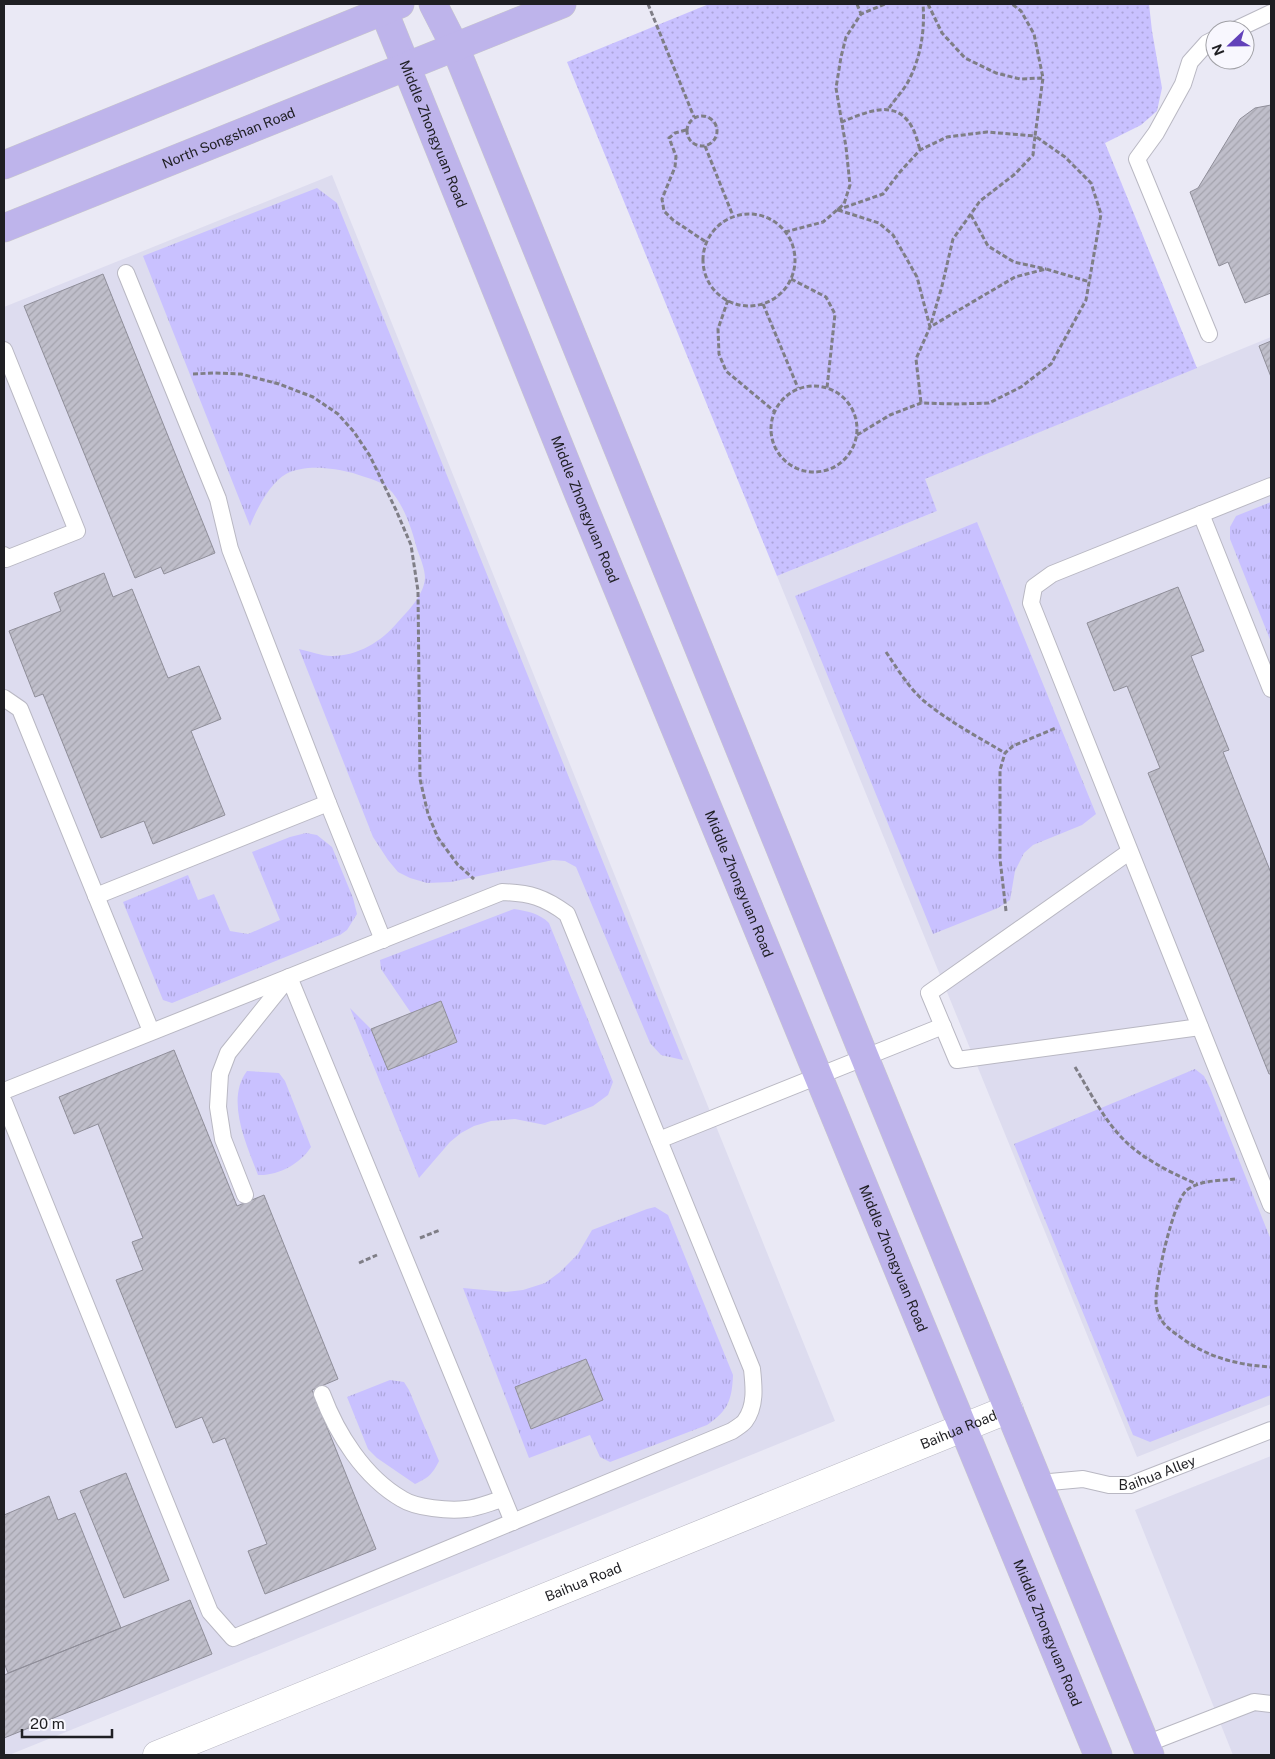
<svg xmlns="http://www.w3.org/2000/svg" width="1275" height="1759" font-family="'Public Sans',sans-serif">
	<style>
		.built { fill: #dddcef }
		.grass { fill: url(#grass-tufts) }
		.park { fill: url(#park-dots) }
		.building { fill: url(#building-hatch); stroke: #8f8e99 }
		.lines { fill: none; stroke-linecap: round; stroke-linejoin: round }
		.service-casing { stroke: #b9b8c3; stroke-width: 18 }
		.tertiary-casing { stroke: #b9b8c3; stroke-width: 29 }
		.primary-casing { stroke: #c9c9ca; stroke-width: 29 }
		.path { stroke: #7f7e86; stroke-width: 3; stroke-dasharray: 5 2.5; stroke-linecap: butt }
		.service { stroke: #fff; stroke-width: 16 }
		.tertiary { stroke: #fff; stroke-width: 28 }
		.primary { stroke: #beb4eb; stroke-width: 28 }
		.labels { text-anchor: middle; stroke-width: 5; stroke-linejoin: round; paint-order: stroke }
		.street-label { font-size: 14px; fill: #1f1f23; stroke: #f8f7fe }
	</style>
	<defs>
		<pattern id="grass-tufts" width="24" height="20" patternUnits="userSpaceOnUse" patternTransform="scale(1.25)"><rect width="24" height="20" fill="#c9c1ff"/><path d="M3 7l-1-3M5 7V3M7 7l1-3M15 17l-1-3M17 17v-4M19 17l1-3" fill="none" stroke="#aca5da"/></pattern>
		<pattern id="park-dots" width="8" height="8" patternUnits="userSpaceOnUse" patternTransform="scale(1.25)"><rect width="8" height="8" fill="#c9c1ff"/><path d="M2 2h.1M6 6h.1" fill="none" stroke="#aca5da" stroke-width="1.8" stroke-linecap="round"/></pattern>
		<pattern id="building-hatch" width="6" height="6" patternUnits="userSpaceOnUse" patternTransform="scale(1.25)"><rect width="6" height="6" fill="#bfbeca"/><path d="M-1 1l2-2M0 6l6-6M5 7l2-2" fill="none" stroke="#a4a3ad"/></pattern>
	</defs>
	<rect width="100%" height="100%" fill="#eae9f5"/>
	<path class="built" d="M 332,175 L 835,1421 L 9,1755 L 4,1755 L 4,307 Z
		M 1271,337 L 1271,1404 L 1137,1457 L 777,576 L 937,511 L 924,479 Z
		M 1271,1456 L 1271,1755 L 1233,1755 L 1135,1510 Z"/>
	<path class="grass" d="M 317,188 L 337,203 L 683,1060 L 661,1055 L 650,1043 L 576,867 L 565,861 L 553,860 L 451,882 L 427,883 L 410,878 L 398,872 L 388,860 L 373,837 L 299,649 C 309,651 321,656 332,656 C 358,656 382,641 397,623 C 408,611 424,595 425,578 C 425,569 420,557 417,549 C 412,529 403,502 388,488 C 379,480 364,477 353,473 C 332,468 306,464 286,474 C 270,483 256,510 250,526 L 143,256 Z
		M 1271,502 L 1271,642 L 1230,539 L 1230,527 L 1236,516 Z
		M 977,522 L 1096,814 L 1082,825 L 1033,845 L 1024,853 L 1015,871 L 1010,900 L 998,908 L 933,934 L 795,596 Z
		M 306,833 L 317,835 L 332,847 L 353,898 L 357,914 L 347,930 L 340,935 L 172,1003 L 163,1000 L 123,902 L 188,875 L 198,900 L 214,894 L 230,931 L 248,934 L 280,920 L 252,852 L 290,837 Z
		M 514,909 C 527,911 539,913 549,923 L 613,1082 L 608,1095 L 593,1106 L 545,1125 L 515,1119 L 491,1121 L 474,1126 L 461,1133 L 450,1142 L 419,1178 L 350,1008 L 371,1029 L 388,1070 L 457,1042 L 441,1001 L 411,1013 L 381,969 L 380,960 Z
		M 1195,1069 L 1204,1076 L 1210,1088 L 1271,1240 L 1271,1395 L 1150,1442 L 1133,1435 L 1014,1144 Z
		M 247,1071 L 279,1073 L 285,1081 L 311,1147 C 300,1164 278,1176 258,1175 C 247,1145 225,1100 247,1071 Z
		M 655,1207 L 668,1215 L 733,1375 C 732,1400 728,1411 707,1425 L 610,1462 L 600,1457 L 590,1435 L 529,1458 L 463,1288 L 506,1292 L 523,1290 L 545,1283 L 560,1272 L 578,1254 L 592,1230 L 647,1209 Z
		M 390,1380 L 404,1382 L 409,1390 L 439,1461 C 432,1475 428,1478 415,1484 L 377,1458 L 368,1449 L 347,1397 Z"/>
	<path class="park" d="M 709,4 L 1149,4 L 1152,31 L 1162,88 L 1157,111 L 1141,125 L 1105,143 L 1197,368 L 925,479 L 937,511 L 777,576 L 567,62 Z"/>
	<path class="building" d="M 1271,105 L 1271,293 L 1245,303 L 1228,262 L 1219,266 L 1190,192 L 1198,188 L 1240,119 L 1255,108 Z
		M 103,274 L 215,553 L 164,574 L 161,567 L 135,578 L 24,306 Z
		M 1271,341 L 1271,377 L 1259,346 Z
		M 104,573 L 113,597 L 132,589 L 168,678 L 199,666 L 221,719 L 191,731 L 225,815 L 153,844 L 144,821 L 101,838 L 43,694 L 35,697 L 9,631 L 61,611 L 54,593 Z
		M 1178,587 L 1204,651 L 1191,656 L 1229,750 L 1223,752 L 1271,873 L 1271,1074 L 1269,1074 L 1148,773 L 1160,768 L 1127,686 L 1114,691 L 1087,623 Z
		M 441,1001 L 457,1042 L 388,1070 L 371,1029 Z
		M 174,1050 L 237,1206 L 264,1195 L 338,1379 L 312,1390 L 376,1549 L 265,1594 L 248,1551 L 267,1544 L 225,1438 L 213,1443 L 202,1417 L 176,1428 L 116,1280 L 143,1270 L 132,1242 L 143,1238 L 98,1124 L 74,1134 L 59,1097 Z
		M 586,1359 L 603,1400 L 531,1429 L 515,1387 Z
		M 126,1473 L 169,1580 L 124,1598 L 80,1491 Z
		M 49,1496 L 58,1520 L 75,1513 L 121,1628 L 8,1673 L 4,1663 L 4,1515 Z
		M 190,1600 L 212,1654 L 4,1738 L 4,1675 Z"/>
	<g class="lines">
		<g class="service-casing">
			<g id="service">
				<path d="M 1235,30 L 1271,13"/>
				<path d="M 126,273 L 218,499 L 230,549 L 328,803 L 383,940"/>
				<path d="M 1209,334 L 1137,159 L 1156,133 L 1183,84 L 1190,62 L 1207,43 L 1215,39"/>
				<path d="M 4,350 L 77,531 L 6,559 L 4,555"/>
				<path d="M 1271,486 L 1052,574 L 1034,587 L 1031,603 L 1271,1205"/>
				<path d="M 1201,514 L 1271,689"/>
				<path d="M 4,698 L 20,709 L 151,1031"/>
				<path d="M 1129,852 L 929,993 L 957,1060 L 1200,1027"/>
				<path d="M 96,896 L 328,803"/>
				<path d="M 4,1091 L 502,892 C 530,893 544,897 567,914 L 752,1369 C 754,1387 756,1406 745,1421 C 742,1425 736,1428 732,1431 L 233,1638 L 210,1612 L 4,1102"/>
				<path d="M 659,1140 L 943,1026"/>
				<path d="M 245,1195 L 223,1139 L 218,1107 L 220,1074 L 228,1053 L 289,977 L 513,1522"/>
				<path d="M 322,1394 C 337,1434 364,1477 402,1499 C 416,1508 449,1511 466,1509 C 478,1508 491,1502 503,1499"/>
				<path id="s1" d="M 1039,1483 L 1083,1479 L 1109,1485 L 1130,1485 L 1271,1430"/>
				<path d="M 1146,1744 L 1254,1702 L 1271,1704"/>
			</g>
		</g>
		<g class="tertiary-casing">
			<g id="tertiary">
				<path id="s2" d="M 157,1755 L 1009,1409"/>
			</g>
		</g>
		<g class="primary-casing">
			<g id="primary">
				<path id="s3" d="M 381,4 L 579,495 L 1098,1755"/>
				<path d="M 433,4 L 455,47 L 865,1058 L 1150,1755"/>
				<path d="M 4,165 L 400,4"/>
				<path id="s4" d="M 4,228 L 562,4"/>
			</g>
		</g>
		<path class="path" d="M 648,4 L 694,117
			M 857,4 L 861,14
			M 928,4 L 942,33 L 965,58 L 996,73 L 1020,79 L 1043,78
			M 889,108 C 895,99 904,90 909,80 C 921,56 925,30 923,4
			M687 131a15 15 0 1 1 30 0a15 15 0 1 1-30 0Z
			M 841,122 C 866,113 895,97 912,127 C 916,134 918,143 920,150
			M 686,130 L 675,133 L 669,138 L 676,156 L 675,167 L 662,199 L 664,211 L 673,220 L 706,242
			M 705,146 L 733,216
			M 837,210 L 883,194 L 899,173 L 920,150 L 947,137 L 987,132 L 1035,136 L 1033,155 L 1015,174 L 980,201 L 953,239 L 942,286 L 930,327 L 916,359 L 921,403
			M 838,210 L 879,223 L 893,235 L 917,277 L 930,327 L 1015,277 L 1046,269 L 1090,282
			M703 260a46 46 0 1 1 92 0a46 46 0 1 1-92 0Z
			M 971,215 L 988,246 L 1014,262 L 1046,269
			M 785,232 L 823,222 L 844,204 L 850,185 L 846,147 L 836,88 L 841,57 L 846,37 L 861,14 L 885,4
			M 791,279 L 826,297 L 835,314 L 827,388
			M 728,300 L 718,329 L 719,354 L 726,371 L 774,411
			M 763,304 L 798,388
			M 193,374 L 213,373 L 241,374 L 279,384 L 313,397 L 338,414 L 354,432 L 370,456 L 396,510 L 411,545 L 418,591 L 420,779 L 428,814 L 438,838 L 458,865 L 474,879
			M771 429a43 43 0 1 1 86 0a43 43 0 1 1-86 0Z
			M 857,435 L 890,415 L 921,403 L 957,404 L 989,403 L 1021,387 L 1051,364 L 1086,300 L 1101,214 L 1091,183 L 1065,157 L 1035,136 L 1043,78 L 1034,34 L 1021,11 L 1012,4
			M 886,652 C 897,668 908,687 924,701 C 948,721 978,737 1005,753
			M 1006,911 L 1000,859 L 1000,770 L 1005,753 L 1013,746 L 1056,728
			M 1075,1067 C 1090,1092 1104,1120 1124,1140 C 1143,1159 1173,1174 1197,1184
			M 1235,1179 C 1219,1181 1200,1180 1187,1190 C 1173,1201 1155,1283 1156,1303 C 1156,1308 1159,1317 1162,1321 C 1166,1327 1173,1332 1179,1336 C 1206,1357 1237,1365 1271,1367
			M 420,1238 L 440,1230
			M 359,1263 L 377,1255"/>
		<use href="#service" class="service"/>
		<use href="#tertiary" class="tertiary"/>
		<use href="#primary" class="primary"/>
	</g>
	<g class="labels">
		<g class="street-label">
			<text dy="5" stroke="none"><textPath href="#s3" startOffset="140">Middle Zhongyuan Road</textPath></text>
			<text dy="5" stroke="none"><textPath href="#s4" startOffset="242">North Songshan Road</textPath></text>
			<text dy="5" stroke="none"><textPath href="#s3" startOffset="545">Middle Zhongyuan Road</textPath></text>
			<text dy="5" stroke="none"><textPath href="#s3" startOffset="950">Middle Zhongyuan Road</textPath></text>
			<text dy="5" stroke="none"><textPath href="#s3" startOffset="1355">Middle Zhongyuan Road</textPath></text>
			<text dy="5" stroke="none"><textPath href="#s2" startOffset="865">Baihua Road</textPath></text>
			<text dy="5" stroke="none"><textPath href="#s1" startOffset="121">Baihua Alley</textPath></text>
			<text dy="5" stroke="none"><textPath href="#s2" startOffset="460">Baihua Road</textPath></text>
			<text dy="5" stroke="none"><textPath href="#s3" startOffset="1760">Middle Zhongyuan Road</textPath></text>
		</g>
	</g>
	<rect width="1275" height="1759" fill="none" stroke="#1f1f23" stroke-width="10"/>
	<g transform="translate(1230 45) rotate(248)"><circle r="24" fill="#f8f7fe" stroke="#a1a1a6"/>
	<path d="M0-4L9 19L0 12L-9 19Z" fill="#6241ba"/>
	<text y="-8" font-size="14" font-weight="bold" text-anchor="middle" fill="#1f1f23">N</text>
	</g>
	<path d="M22 1729v8h90v-8" fill="none" stroke="#1f1f23" stroke-width="2.5"/>
	<text x="30" y="1729" font-size="15" fill="#1f1f23" stroke="#f8f7fe" stroke-width="4" paint-order="stroke">20 m</text>
</svg>
